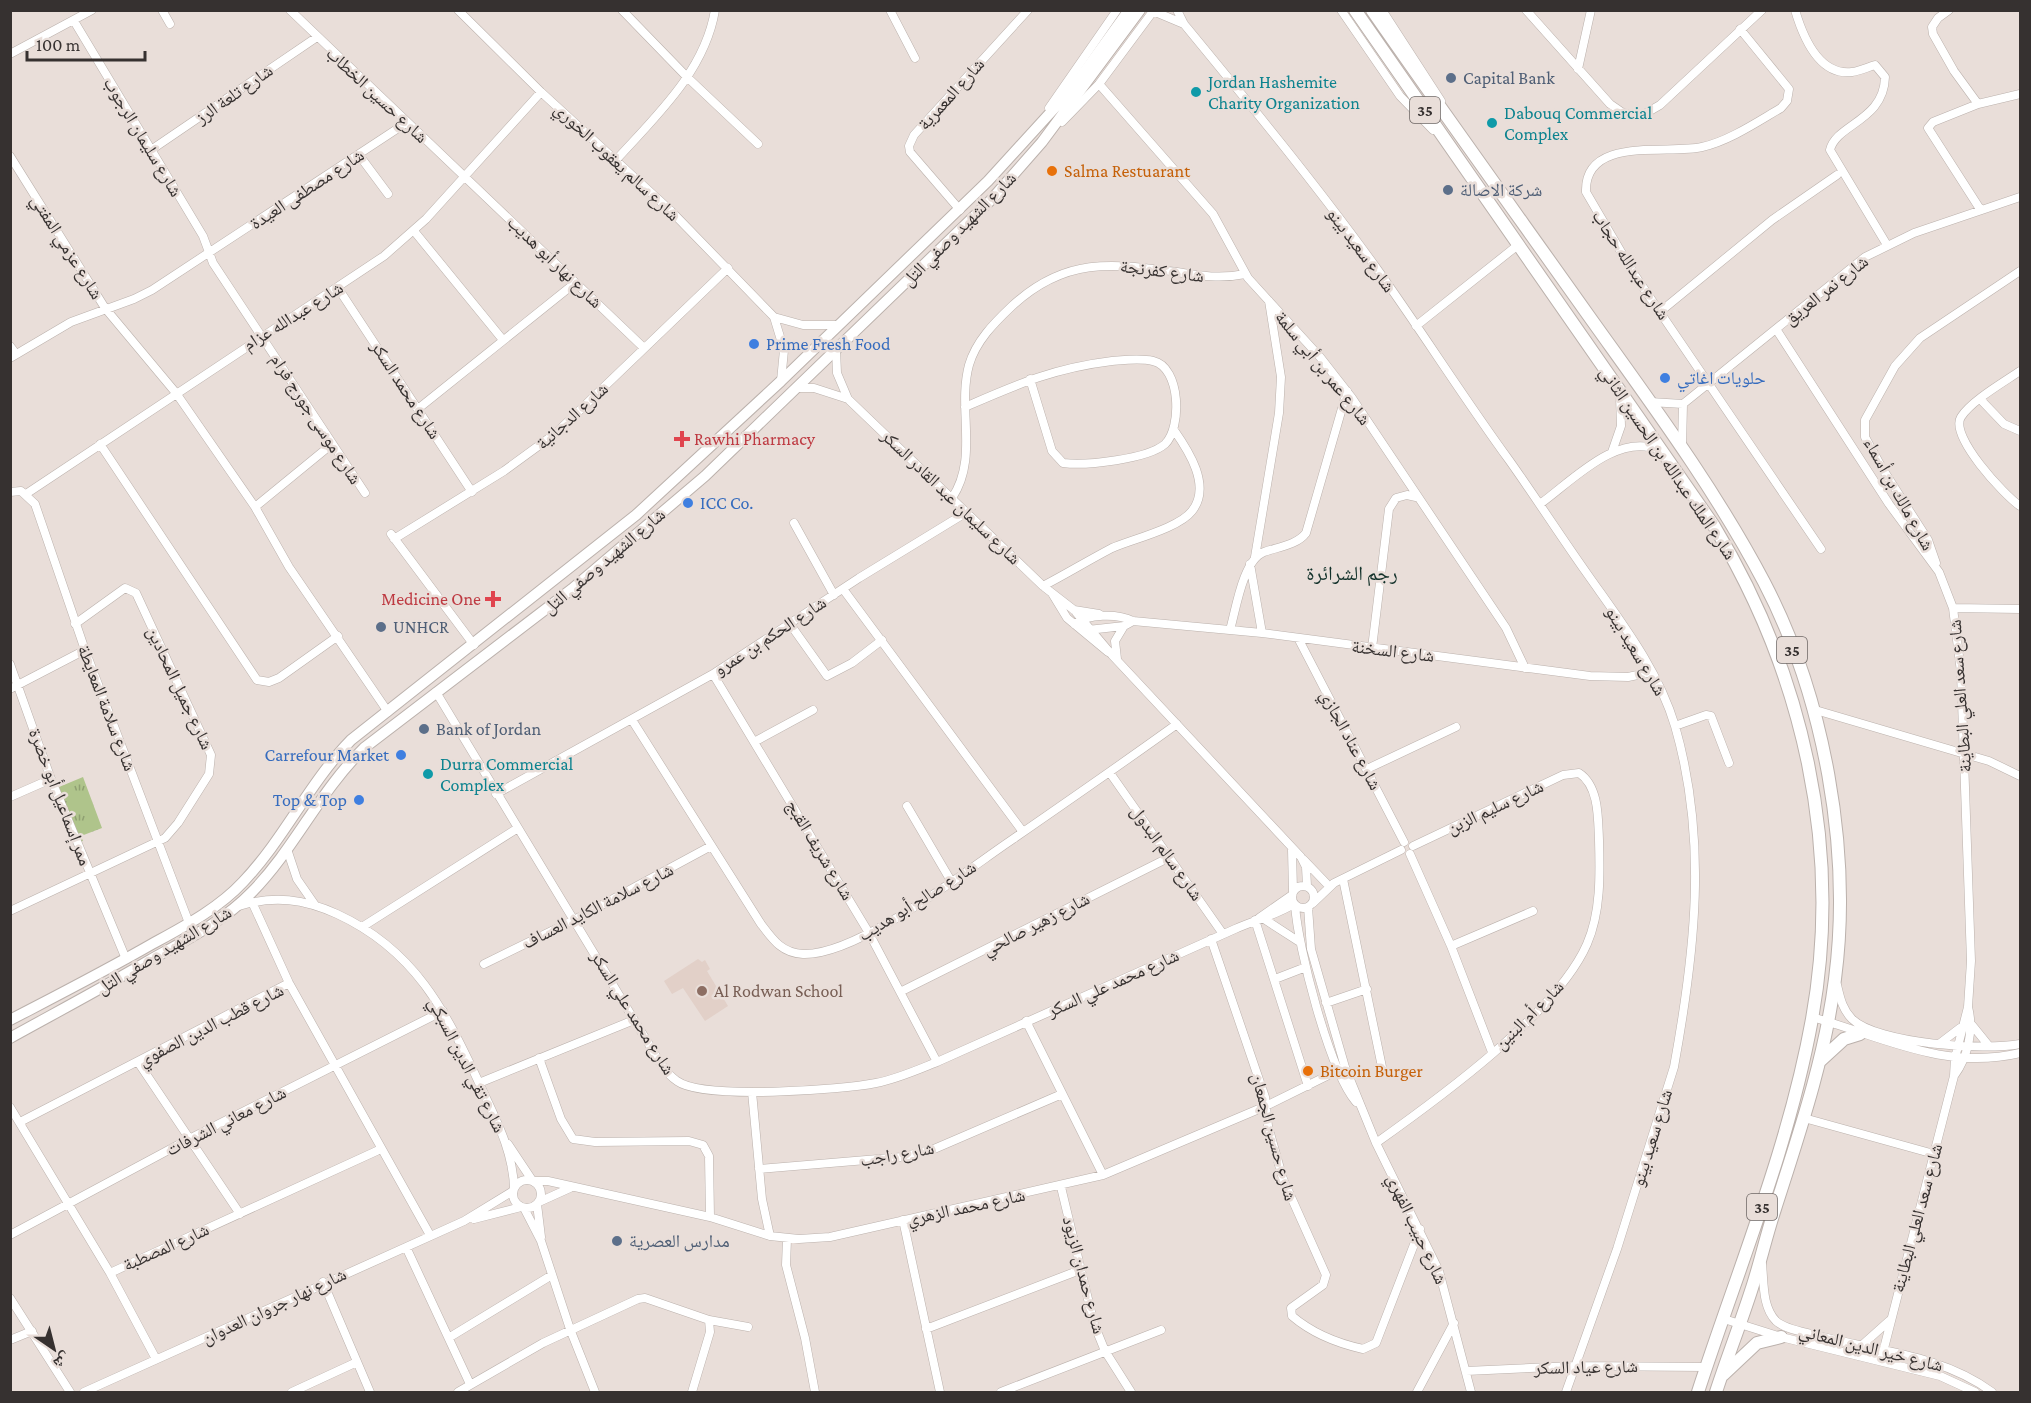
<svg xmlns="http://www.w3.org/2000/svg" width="2031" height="1403" font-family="'Crimson Pro','Noto Naskh Arabic',serif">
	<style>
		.built { fill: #e2d0c8 }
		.park { fill: url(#park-tufts) }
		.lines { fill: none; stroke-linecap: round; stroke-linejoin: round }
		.minor-casing { stroke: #bbb1ac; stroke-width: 9 }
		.major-casing { stroke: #bbb1ac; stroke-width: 12 }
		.highway-casing { stroke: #bbb1ac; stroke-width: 14 }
		.minor { stroke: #fff; stroke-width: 8 }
		.major { stroke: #fff; stroke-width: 10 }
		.highway { stroke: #fff; stroke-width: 12 }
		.service-dot { fill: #5c6f8a; stroke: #e9ded9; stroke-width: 2 }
		.culture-dot { fill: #0f9aa8; stroke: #e9ded9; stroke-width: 2 }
		.food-dot { fill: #e8710a; stroke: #e9ded9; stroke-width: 2 }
		.shop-dot { fill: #3f7fe0; stroke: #e9ded9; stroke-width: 2 }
		.health-dot { fill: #e0444e; stroke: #e9ded9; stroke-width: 2 }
		.education-dot { fill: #8d6e63; stroke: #e9ded9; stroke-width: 2 }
		.labels { text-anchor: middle; stroke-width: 5; stroke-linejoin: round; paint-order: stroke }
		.shield { fill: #e9ded9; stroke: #6c6563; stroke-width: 1.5 }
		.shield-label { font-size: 16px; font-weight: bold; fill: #363130 }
		.service-label { font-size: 18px; fill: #4e5e75; stroke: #e9ded9; text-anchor: start }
		.culture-label { font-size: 18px; fill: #0d838f; stroke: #e9ded9; text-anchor: start }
		.street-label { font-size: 18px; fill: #363130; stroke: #e9ded9 }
		.food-label { font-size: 18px; fill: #c56008; stroke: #e9ded9; text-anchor: start }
		.shop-label { font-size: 18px; fill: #366cbe; stroke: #e9ded9; text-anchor: start }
		.health-label { font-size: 18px; fill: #be3a42; stroke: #e9ded9; text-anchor: start }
		.education-label { font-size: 18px; fill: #785e54; stroke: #e9ded9; text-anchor: start }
		.neighbourhood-label { font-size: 20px; fill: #12312a; stroke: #e9ded9 }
	</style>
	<defs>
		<pattern id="park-tufts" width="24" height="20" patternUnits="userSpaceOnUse" patternTransform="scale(1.5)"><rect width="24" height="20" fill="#afc48b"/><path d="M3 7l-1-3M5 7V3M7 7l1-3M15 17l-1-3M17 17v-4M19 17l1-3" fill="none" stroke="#8fa072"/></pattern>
	</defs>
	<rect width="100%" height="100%" fill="#e9ded9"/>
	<path class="built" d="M 698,959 L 702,962 L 705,960 L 710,969 L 707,971 L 728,1006 L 705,1021 L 683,988 L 672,994 L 664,981 Z"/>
	<path class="park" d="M 83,777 L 102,828 L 81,836 L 83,841 L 80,842 L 59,787 Z"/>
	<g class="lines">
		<g class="minor-casing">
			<path id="minor" d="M 162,10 L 170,24
				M 290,10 L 644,348
				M 458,10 L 541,92 L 671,211 L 774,317 L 784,350 L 781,381
				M 622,10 L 687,77 L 758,144
				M 890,10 L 915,58
				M 1177,10 L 1184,24 C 1249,103 1315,183 1375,266 C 1421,330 1463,397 1509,460 C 1536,498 1561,537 1588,575 C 1621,622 1658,669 1675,726 C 1708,840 1695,952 1674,1067 L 1617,1249 L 1566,1392
				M 1341,10 L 1400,96 L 1433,130
				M 1382,10 L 1441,101
				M 1526,10 L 1610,104 L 1623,113 L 1641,116 L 1660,105 L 1762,10
				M 1795,10 C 1803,37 1819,76 1852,72 C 1860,71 1868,67 1875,65 L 1885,77 C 1884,121 1836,124 1830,150 L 1887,245
				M 1949,10 L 1938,18 L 1932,27 L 1933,34 L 1954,71 L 1978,104 L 2020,94
				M 1153,11 L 1184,24
				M 74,21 L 203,236 L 213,263 L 365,493
				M 1740,29 L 1789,89 L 1787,101 L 1781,108 C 1757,122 1729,141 1702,147 C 1669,155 1584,135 1586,192 L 1634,274 L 1821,549
				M 10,54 L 92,10
				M 1578,69 L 1591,10
				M 1099,84 L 1213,214 L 1248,278 L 1320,357 L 1352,398 L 1506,628 L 1525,668
				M 1978,104 L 1933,122 L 1928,128 L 1980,209
				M 1049,108 L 1117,10
				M 1062,122 L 1099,84 L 1154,10
				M 151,150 L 317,37
				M 359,155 L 388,194
				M 10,156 L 105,308 L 176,393 L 255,507 L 289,567 L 388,712
				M 616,160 C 656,116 705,71 715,10
				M 960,210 L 910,152 L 909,146 L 914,135 L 1028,10
				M 414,231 L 503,340
				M 338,288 L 472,492
				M 1661,311 L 1772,220 L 1837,175
				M 774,317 L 803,325 L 838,325
				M 1416,326 L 1518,245
				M 1776,329 L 1889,504 L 1939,572 L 1953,608 L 1961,672 L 1971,961 L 1968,1007 L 1955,1058 L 1954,1076 L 1881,1360
				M 10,346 L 16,354
				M 836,350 L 837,373 L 848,399 L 1043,586 L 1074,610 L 1112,655 L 1301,857 L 1306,867 L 1307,886
				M 10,358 L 71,322 L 134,299 L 152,290 L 406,123
				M 2020,371 C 2004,382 1971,401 1961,417 C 1949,436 2004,495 2020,506
				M 797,388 L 814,388 L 848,399
				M 1981,400 L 2004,424 L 2020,431
				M 1650,402 L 1683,404 L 1865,257 L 1914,233 L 2020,197
				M 965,407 C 1018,384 1054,368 1112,361 C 1125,360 1140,358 1153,361 C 1181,367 1182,428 1165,444 C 1148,459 1086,466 1063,463 L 1052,451 L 1030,379
				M 419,408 L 575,283
				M 100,444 L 257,680 L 269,682 L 279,678 L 338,636
				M 1682,447 L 1683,404
				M 1612,452 L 1621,426 L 1620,395
				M 10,492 L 21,491 L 35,504 L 85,650 L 189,923
				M 26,494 L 384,256 L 426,219 L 541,92
				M 952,498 C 979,458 957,409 969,365 C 976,341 994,323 1012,306 C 1065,257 1111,263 1177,272 C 1201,276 1221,279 1245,274
				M 1540,504 C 1572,481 1617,432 1659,450
				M 255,507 L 332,444
				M 794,523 L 834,595
				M 391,534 L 474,645
				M 394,539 L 504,471 L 556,433 L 728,268
				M 1255,557 L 1279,413 L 1281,377 L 1269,301
				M 1936,563 L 1928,540 L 1882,468 L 1865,437 L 1865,420 L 1895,366 L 1920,338 L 2020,271
				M 1250,564 L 1262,633
				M 1043,586 C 1066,574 1089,560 1112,548 C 1133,539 1179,528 1192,511 C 1212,486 1188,450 1174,430
				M 843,589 L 1023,832
				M 1053,595 L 1067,618 L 1108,652
				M 1953,608 L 2020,609
				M 1074,610 L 1099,614
				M 790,624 L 827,676 L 852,663 L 882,640
				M 1074,624 C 1088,614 1117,613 1133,621 L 1262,633 L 1590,676 L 1628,677 L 1652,672
				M 1088,630 L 1124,626 L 1133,621
				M 1230,630 C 1236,609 1243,560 1264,552 C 1278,547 1297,545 1306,533 L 1347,391
				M 1298,638 L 1404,842
				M 1372,648 L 1389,509 L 1396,498 L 1407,495 L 1416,497
				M 1117,659 L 1115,641 L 1124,626
				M 10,664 L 51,779 L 126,959
				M 713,674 L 869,933 L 937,1062
				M 10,689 L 85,650
				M 436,692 L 642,1033 C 652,1048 662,1071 677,1081 C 703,1100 842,1090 876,1083 C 897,1079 917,1070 937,1062 L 1235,929 C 1255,920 1274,916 1294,904
				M 1812,709 L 1989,761 L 2020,776
				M 632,720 L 761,924 C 773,940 782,953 803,954 C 858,956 967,870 1013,839 C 1068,801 1123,763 1177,724
				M 1675,726 L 1706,715 L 1711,716 L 1729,763
				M 754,742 L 813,710
				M 1367,769 L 1456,727
				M 1110,773 L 1223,934
				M 496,794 L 713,674 L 859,578 L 967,512
				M 10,797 L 51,779
				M 907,806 L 951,881
				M 287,849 L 297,879 L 315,905
				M 1292,850 L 1293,891
				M 1410,854 L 1451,946 L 1492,1052
				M 1304,860 L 1326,883
				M 1343,879 L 1382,1067
				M1292 897a11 11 0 1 1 22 0a11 11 0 1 1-22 0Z
				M 252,902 L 289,983 L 430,1235
				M 1313,903 L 1334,883 L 1401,850
				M 1295,905 C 1298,948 1329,1070 1356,1102
				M 239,906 C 274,895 304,899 337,914 C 415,950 445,1010 480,1085 C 495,1118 513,1150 514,1188
				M 1308,907 L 1311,949 L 1345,1067 L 1376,1143 L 1439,1271 L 1471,1392
				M 10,911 L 165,838 L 178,823 L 209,774 L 211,755 L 136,593 L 125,588 L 75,624
				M 1259,918 L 1292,895
				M 1264,919 L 1298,941
				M 1255,920 L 1308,1086
				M 362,927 L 518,828
				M 1211,939 L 1265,1097 L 1268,1126 L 1283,1179 L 1326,1275 L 1323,1285 L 1291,1308 L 1292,1316 C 1313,1334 1336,1343 1363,1349 L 1376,1343 L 1420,1229
				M 1451,946 L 1533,911
				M 484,964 L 574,920 L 711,846
				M 1275,979 L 1306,967
				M 1837,985 C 1840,997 1842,1009 1852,1019 C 1878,1044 1985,1051 2020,1044
				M 902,991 L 1170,857
				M 1326,1003 L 1367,989
				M 1812,1017 C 1883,1037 1945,1071 2020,1053
				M 1026,1021 L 1103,1175
				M 1972,1025 L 1989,1046
				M 1939,1044 L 1960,1028
				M 539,1058 L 561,1119 L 573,1139 L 595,1142 L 689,1141 L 703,1145 L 709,1156 L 710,1217
				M 138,1062 L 240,1214
				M 1954,1076 C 1968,1057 1974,1030 1968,1007
				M 479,1083 L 634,1020
				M 752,1092 L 762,1199 L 770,1236
				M 10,1107 L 110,1273 L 381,1149
				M 1804,1118 L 1934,1154
				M 20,1122 L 289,983
				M 1376,1143 C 1438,1099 1557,1013 1587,944 C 1601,912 1600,874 1599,840 C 1598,818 1599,786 1579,773 L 1563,775 L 1413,846
				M 508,1144 L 532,1180
				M 759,1169 L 902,1157 L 934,1149 L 1062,1094
				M513 1194a14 14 0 1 1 28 0a14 14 0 1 1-28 0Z
				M 534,1181 L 548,1181 L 710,1217 L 770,1236 L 799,1239 L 830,1237 L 1103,1175 L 1266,1106 L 1345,1067
				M 1061,1187 L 1094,1324 L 1105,1351 L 1131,1392
				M 539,1202 L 570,1188
				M 537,1204 L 541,1237
				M 524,1208 L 541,1241 L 570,1329 L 595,1392
				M 474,1219 L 521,1207
				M 903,1220 L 940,1392
				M 10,1235 L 191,1138 L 443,1011
				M 787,1239 L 786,1265 L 805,1338 L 815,1392
				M 406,1247 L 470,1384
				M 1762,1264 C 1764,1282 1762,1307 1776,1321 C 1786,1330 1806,1332 1819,1336 C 1878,1351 1942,1355 1992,1392
				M 110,1273 L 156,1359
				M 323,1282 L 370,1392
				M 10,1298 L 70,1392
				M 1724,1319 L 1781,1337 L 1940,1376 L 1975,1392
				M 926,1329 L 1080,1270
				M 450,1337 L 552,1275
				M 10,1340 L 32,1331
				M 1861,1346 L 1889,1321
				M 1466,1371 L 1576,1366 L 1706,1367
				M 84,1392 L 464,1221 L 513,1191
				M 292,1392 L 357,1362
				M 458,1392 L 543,1343 L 638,1299 L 645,1298 L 709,1320 L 748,1327
				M 692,1392 L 710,1332 L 709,1320
				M 1001,1392 L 1161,1330
				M 1417,1392 L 1454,1323"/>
		</g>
		<g class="major-casing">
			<path id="major" d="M 10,1020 C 58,995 105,971 152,944 C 183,927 218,909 243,882 C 284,839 309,783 351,740 L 636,515 L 781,381 L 988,181 L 1072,89 L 1129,10
				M 10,1038 C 57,1012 104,987 150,960 C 186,940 223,922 252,892 C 295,848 319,792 364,748 L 572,589 L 705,476 L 991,200 L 1042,142 L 1140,10"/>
		</g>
		<g class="highway-casing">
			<path id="highway" d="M 1355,10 L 1714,526 C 1803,673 1843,848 1812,1019 C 1789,1147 1738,1269 1698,1392
				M 1372,10 C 1443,112 1515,212 1586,312 C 1648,399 1714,487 1764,582 C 1824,697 1852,850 1835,979 C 1825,1058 1799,1134 1775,1209 C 1766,1236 1760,1264 1751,1291 C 1740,1325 1727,1358 1716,1392
				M 1820,1061 L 1844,1039 L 1860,1034
				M 1723,1375 L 1757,1343 L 1781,1337"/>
		</g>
		<use href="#minor" class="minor"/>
		<use href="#major" class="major"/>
		<use href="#highway" class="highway"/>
	</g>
	<g class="service-dot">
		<circle cx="1451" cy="78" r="6"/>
		<circle cx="1448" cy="190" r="6"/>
		<circle cx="381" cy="627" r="6"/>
		<circle cx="424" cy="729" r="6"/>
		<circle cx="617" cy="1241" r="6"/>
	</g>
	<g class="culture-dot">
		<circle cx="1196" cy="92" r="6"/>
		<circle cx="1492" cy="123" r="6"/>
		<circle cx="428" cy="774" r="6"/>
	</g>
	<g class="food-dot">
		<circle cx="1052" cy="171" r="6"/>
		<circle cx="1308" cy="1071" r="6"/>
	</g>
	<g class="shop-dot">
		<circle cx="754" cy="344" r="6"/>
		<circle cx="1665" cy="378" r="6"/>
		<circle cx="688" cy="503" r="6"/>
		<circle cx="401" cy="755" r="6"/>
		<circle cx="359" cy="800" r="6"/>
	</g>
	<g class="health-dot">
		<path d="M679 430h6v6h6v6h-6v6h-6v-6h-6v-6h6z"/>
		<path d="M490 590h6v6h6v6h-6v6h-6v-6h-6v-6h6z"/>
	</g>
	<circle class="education-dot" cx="702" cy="991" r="6"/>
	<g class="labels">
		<g class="shield">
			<rect x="1410" y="97" width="30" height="26" rx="4.5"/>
			<rect x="1777" y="637" width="30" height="26" rx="4.5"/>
			<rect x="1747" y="1194" width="30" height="26" rx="4.5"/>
		</g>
		<g class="shield-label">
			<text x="1425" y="116">35</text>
			<text x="1792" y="656">35</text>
			<text x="1762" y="1213">35</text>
		</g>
		<g class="service-label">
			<text x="1463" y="84">Capital Bank</text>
			<text x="1460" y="196">شركة الاصالة</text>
			<text x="393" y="633">UNHCR</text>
			<text x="436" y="735">Bank of Jordan</text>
			<text x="629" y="1247">مدارس العصرية</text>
		</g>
		<g class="culture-label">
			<text x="1208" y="88">Jordan Hashemite<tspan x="1208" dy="21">Charity Organization</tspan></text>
			<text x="1504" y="119">Dabouq Commercial<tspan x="1504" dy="21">Complex</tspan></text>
			<text x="440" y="770">Durra Commercial<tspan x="440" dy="21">Complex</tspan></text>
		</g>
		<g class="street-label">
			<text transform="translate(234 94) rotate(-35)" y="6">شارع تلعة الرز</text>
			<text transform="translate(951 94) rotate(-48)" y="6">شارع المعمرية</text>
			<text transform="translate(377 95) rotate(43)" y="6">شارع حسين الخطاب</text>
			<text transform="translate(143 137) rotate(59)" y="6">شارع سليمان الرجوب</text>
			<text transform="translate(617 162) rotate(43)" y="6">شارع سالم يعقوب الخوري</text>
			<text transform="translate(307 189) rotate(-33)" y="6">شارع مصطفى العيدة</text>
			<text transform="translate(959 229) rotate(-45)" y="6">شارع الشهيد وصفي التل</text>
			<text transform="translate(67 247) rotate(58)" y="6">شارع عزمي المفتي</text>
			<text transform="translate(1361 250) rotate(53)" y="6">شارع سعيد بينو</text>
			<text transform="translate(555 262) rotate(44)" y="6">شارع نهار أبو هديب</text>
			<text transform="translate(1631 265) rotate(57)" y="6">شارع عبدالله حجاب</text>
			<text transform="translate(1162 271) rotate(7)" y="6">شارع كفرنجة</text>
			<text transform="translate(1826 290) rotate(-38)" y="6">شارع نمر العريق</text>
			<text transform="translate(293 316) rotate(-32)" y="6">شارع عبدالله عزام</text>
			<text transform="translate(1323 368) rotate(51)" y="6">شارع عمر بن أبي سلمة</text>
			<text transform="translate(406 390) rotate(57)" y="6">شارع محمد السكر</text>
			<text transform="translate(572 416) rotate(-42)" y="6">شارع الدجانية</text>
			<text transform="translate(316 419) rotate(57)" y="6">شارع موسى جورج فرام</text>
			<text transform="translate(1668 463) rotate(56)" y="6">شارع الملك عبدالله بن الحسين الثاني</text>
			<text transform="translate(1899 494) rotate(61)" y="6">شارع مالك بن أسماء</text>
			<text transform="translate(951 497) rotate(44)" y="6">شارع سليمان عبد القادر السكر</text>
			<text transform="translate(604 561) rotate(-40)" y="6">شارع الشهيد وصفي التل</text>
			<text transform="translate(770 636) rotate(-33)" y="6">شارع الحكم بن عمرو</text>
			<text transform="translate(1393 651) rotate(7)" y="6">شارع السخنة</text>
			<text transform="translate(1636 651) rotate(59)" y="6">شارع سعيد بينو</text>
			<text transform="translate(180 688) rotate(65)" y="6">شارع جميل المحادين</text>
			<text transform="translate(1960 696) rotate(-94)" y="6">شارع سعد العلي البطاينة</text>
			<text transform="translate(107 708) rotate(69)" y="6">شارع سلامة المعايطة</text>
			<text transform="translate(1351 740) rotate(62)" y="6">شارع عناد الجازي</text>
			<text transform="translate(60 797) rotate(69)" y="6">ممر إسماعيل أبو خضرة</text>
			<text transform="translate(1495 807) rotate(-25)" y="6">شارع سليم الزبن</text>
			<text transform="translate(820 850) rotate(59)" y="6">شارع شريف القبج</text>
			<text transform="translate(1167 853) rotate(55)" y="6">شارع سالم البدول</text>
			<text transform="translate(917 901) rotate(-32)" y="6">شارع صالح أبو هديب</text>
			<text transform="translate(598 906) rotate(-27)" y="6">شارع سلامة الكايد العساف</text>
			<text transform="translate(1036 924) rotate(-27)" y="6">شارع زهير صالحي</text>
			<text transform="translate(164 950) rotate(-31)" y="6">شارع الشهيد وصفي التل</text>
			<text transform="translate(1113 983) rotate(-24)" y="6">شارع محمد علي السكر</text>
			<text transform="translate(633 1013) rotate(58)" y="6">شارع محمد علي السكر</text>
			<text transform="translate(1529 1015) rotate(-45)" y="6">شارع أم البنين</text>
			<text transform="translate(211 1025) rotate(-27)" y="6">شارع قطب الدين الصفوي</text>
			<text transform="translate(467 1065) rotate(63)" y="6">شارع تقي الدين السبكي</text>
			<text transform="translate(226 1121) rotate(-27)" y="6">شارع معاني الشرفات</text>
			<text transform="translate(1274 1137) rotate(75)" y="6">شارع حسين الجمعان</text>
			<text transform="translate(1652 1138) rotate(-73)" y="6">شارع سعيد بينو</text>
			<text transform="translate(897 1154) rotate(-10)" y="6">شارع راجب</text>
			<text transform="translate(966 1207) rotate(-12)" y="6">شارع محمد الزهري</text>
			<text transform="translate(1917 1218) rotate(-75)" y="6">شارع سعد العلي البطاينة</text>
			<text transform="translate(1417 1229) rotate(65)" y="6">شارع حبيب الفهري</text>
			<text transform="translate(166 1247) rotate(-24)" y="6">شارع المصطبة</text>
			<text transform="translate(1084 1275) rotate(75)" y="6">شارع حمدان الزيود</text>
			<text transform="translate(274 1306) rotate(-25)" y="6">شارع نهار جروان العدوان</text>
			<text transform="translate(1871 1348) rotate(14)" y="6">شارع خير الدين المعاني</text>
			<text transform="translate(1586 1367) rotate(-1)" y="6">شارع عياد السكر</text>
		</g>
		<g class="food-label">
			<text x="1064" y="177">Salma Restuarant</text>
			<text x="1320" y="1077">Bitcoin Burger</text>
		</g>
		<g class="shop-label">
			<text x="766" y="350">Prime Fresh Food</text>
			<text x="1677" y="384">حلويات اغاتي</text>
			<text x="700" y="509">ICC Co.</text>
			<text x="389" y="761" text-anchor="end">Carrefour Market</text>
			<text x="347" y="806" text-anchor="end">Top &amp; Top</text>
		</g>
		<g class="health-label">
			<text x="694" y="445">Rawhi Pharmacy</text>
			<text x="481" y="605" text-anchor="end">Medicine One</text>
		</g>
		<g class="education-label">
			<text x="714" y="997">Al Rodwan School</text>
		</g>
		<g class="neighbourhood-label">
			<text x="1352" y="580">رجم الشرائرة</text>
		</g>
	</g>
	<rect width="2031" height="1403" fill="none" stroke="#363130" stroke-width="24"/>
	<g transform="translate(54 1349) rotate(145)" stroke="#e9ded9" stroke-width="4.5" paint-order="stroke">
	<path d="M0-4.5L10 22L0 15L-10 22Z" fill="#363130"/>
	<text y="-9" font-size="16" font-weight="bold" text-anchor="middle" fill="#363130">ش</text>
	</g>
	<path d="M27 51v9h118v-9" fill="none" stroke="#363130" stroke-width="3"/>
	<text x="36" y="51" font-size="18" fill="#363130" stroke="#e9ded9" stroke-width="4.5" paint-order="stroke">100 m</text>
</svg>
